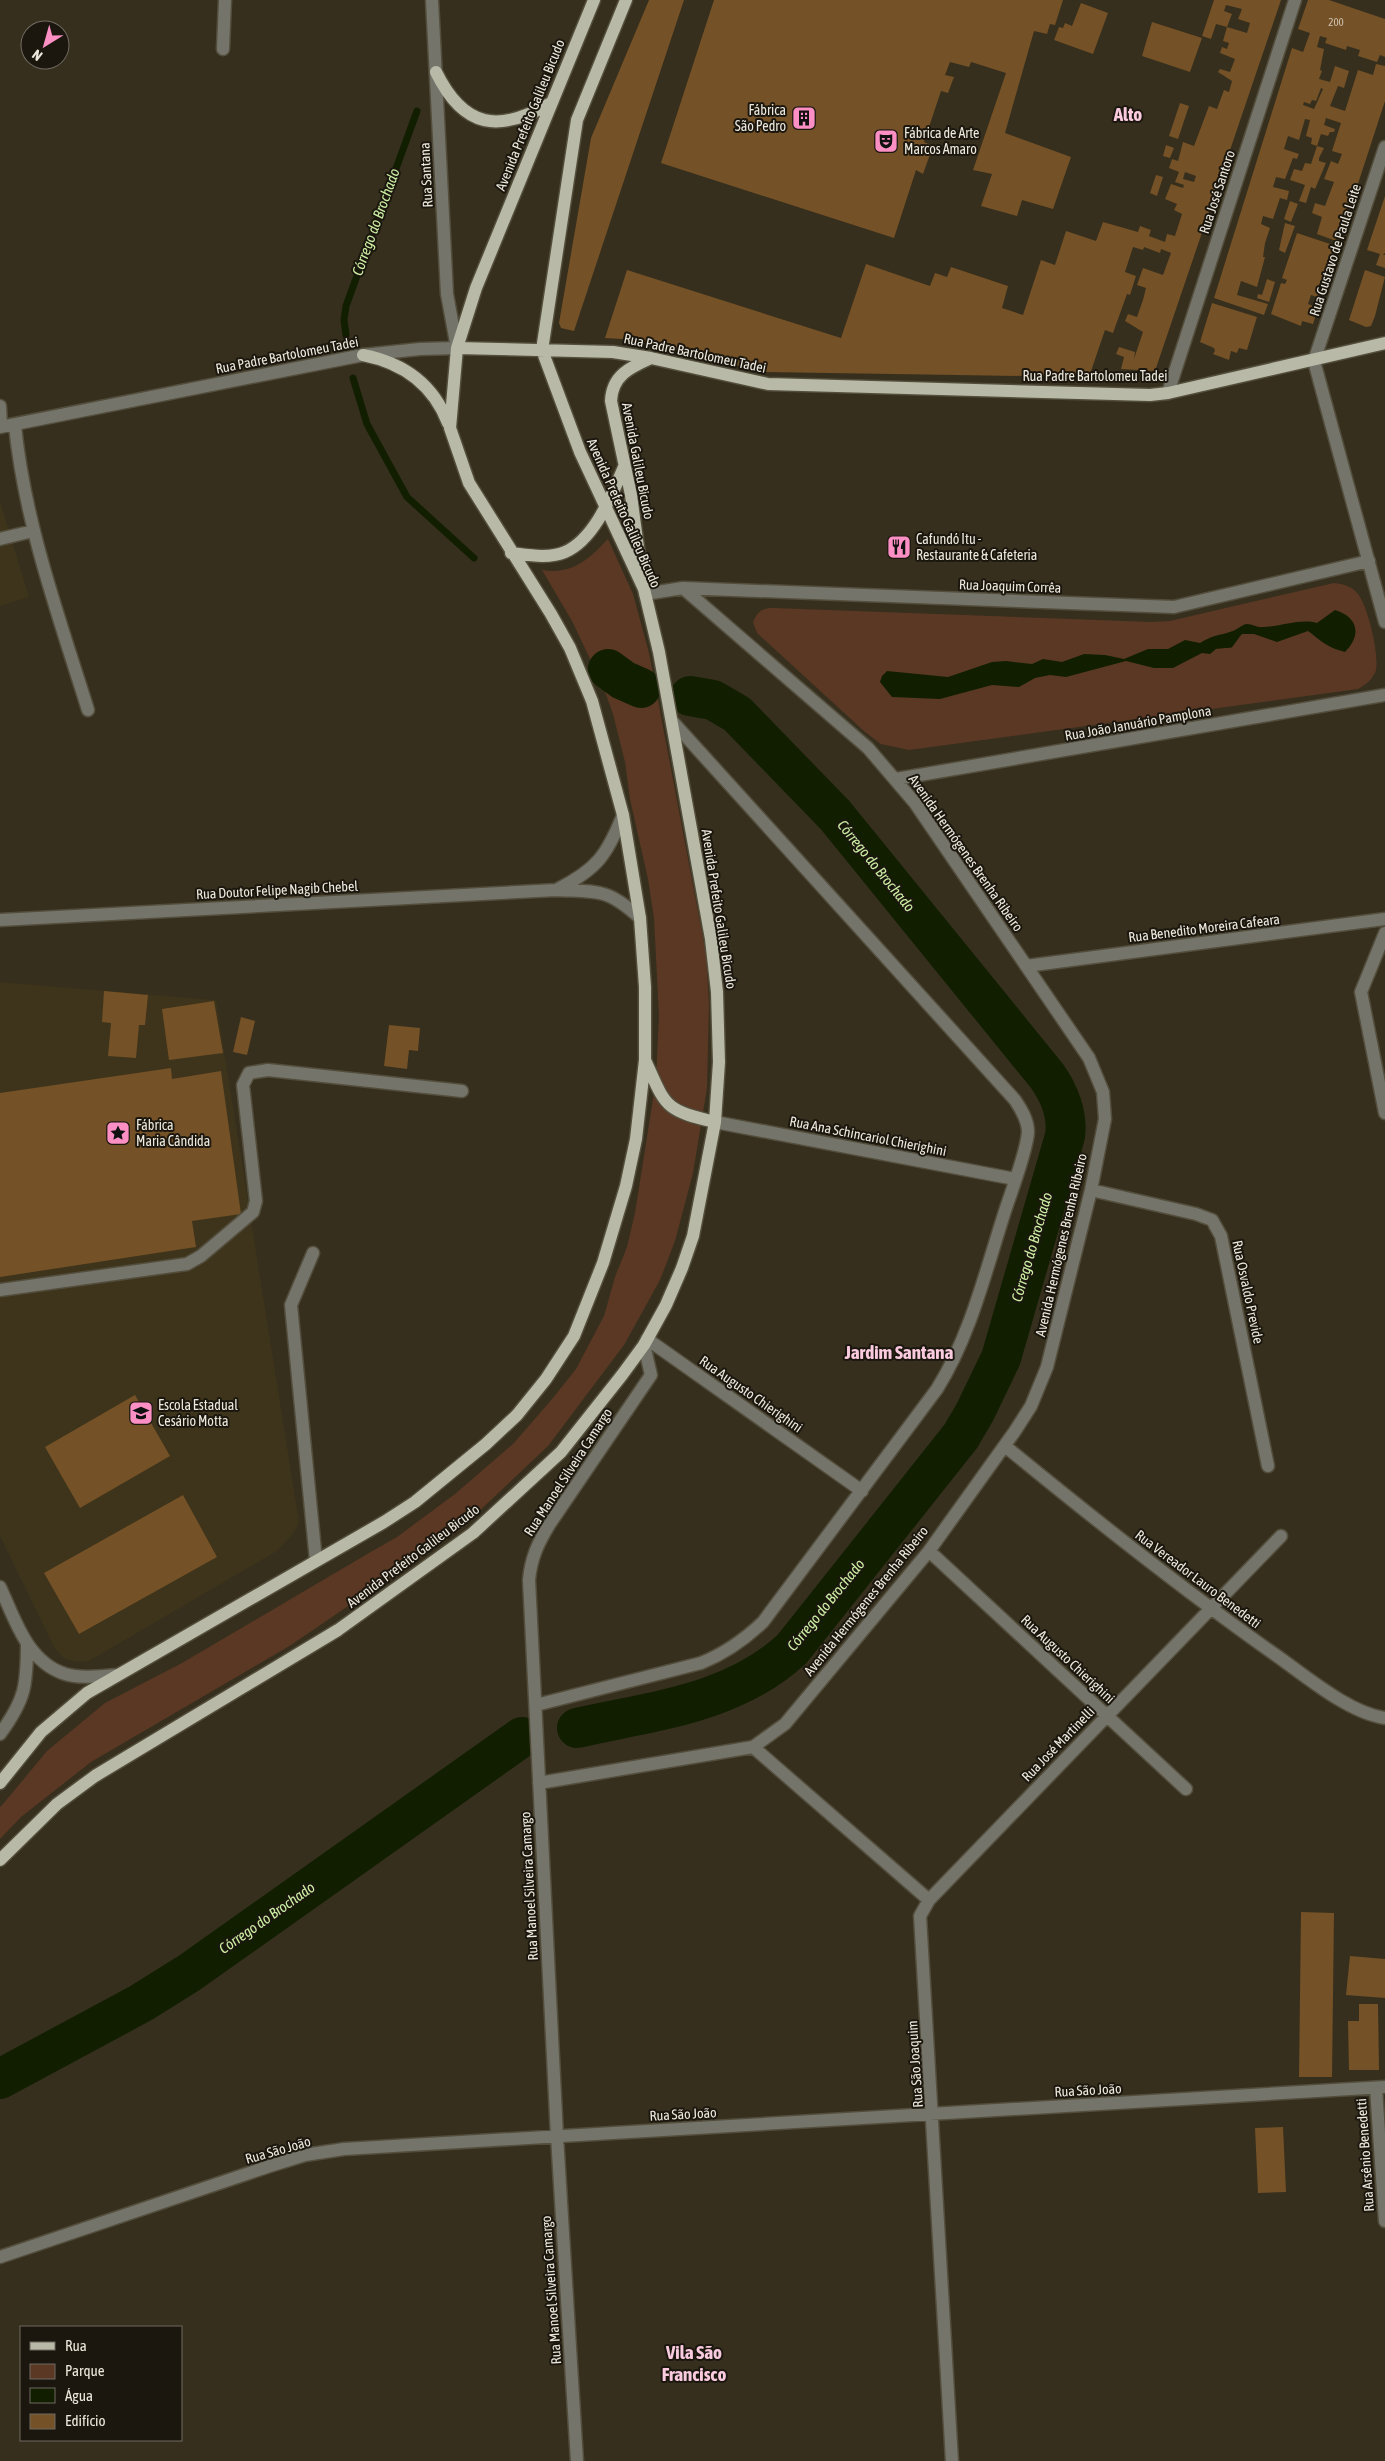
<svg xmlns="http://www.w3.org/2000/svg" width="1385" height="2461" font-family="'Asap Condensed',sans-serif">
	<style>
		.built { fill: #3e341b }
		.green { fill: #5b3824 }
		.water { fill: #111f00 }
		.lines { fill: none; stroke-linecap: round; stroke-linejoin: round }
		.stream { stroke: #111f00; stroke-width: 7 }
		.river { stroke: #111f00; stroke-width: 40 }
		.building { fill: #745126; fill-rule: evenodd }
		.minor-casing { stroke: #534d3c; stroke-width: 15 }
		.major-casing { stroke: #534d3c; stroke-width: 15 }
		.minor { stroke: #74746b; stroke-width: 12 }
		.major { stroke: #b8b9a6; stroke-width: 12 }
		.labels { text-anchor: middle; stroke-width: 4; stroke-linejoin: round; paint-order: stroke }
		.number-label { font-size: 11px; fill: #d0c3b0 }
		.poi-label { font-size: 14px; fill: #eee9de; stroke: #1b170f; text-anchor: start }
		.street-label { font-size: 14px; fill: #eee9de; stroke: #1b170f }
		.water-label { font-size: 15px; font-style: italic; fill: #cdf0a4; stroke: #1b170f }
		.district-label { font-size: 19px; font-weight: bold; fill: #facadf; stroke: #1b170f }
	</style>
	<rect width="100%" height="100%" fill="#362f1d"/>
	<path class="built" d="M 0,501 L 29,597 L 0,606 Z
		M 0,982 L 216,1000 L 299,1522 L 294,1533 L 277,1551 L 89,1661 L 77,1662 L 64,1658 L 55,1649 L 0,1536 Z"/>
	<path class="green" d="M 608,539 L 633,594 L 649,653 L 706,954 L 709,1005 L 707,1088 L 693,1173 L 675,1241 L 660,1280 L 624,1345 L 548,1446 L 458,1531 L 291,1645 L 91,1762 L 21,1817 L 0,1839 L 0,1807 L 3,1804 L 47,1751 L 105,1703 L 182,1663 L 369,1553 L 397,1537 L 455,1494 L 513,1444 L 553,1398 L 576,1369 L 604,1316 L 615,1277 L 627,1247 L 635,1213 L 656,1080 L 659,1016 L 654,918 L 648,879 L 630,799 L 625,762 L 613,714 L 603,686 L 572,621 L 542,570 C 572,575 588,560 608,539 Z
		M 1334,583 C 1343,584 1352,586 1358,594 C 1368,606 1381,660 1375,673 C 1371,681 1365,685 1358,689 L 909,750 L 881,744 L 865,732 L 757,633 L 753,622 C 758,611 762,608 774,608 L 1151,622 L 1170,621 Z"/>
	<path class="water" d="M 1335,610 C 1358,617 1362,635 1345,652 C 1328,648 1321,641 1308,631 L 1277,642 L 1254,634 L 1242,634 C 1227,652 1239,646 1216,649 L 1210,654 L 1202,653 L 1173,668 L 1154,668 L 1126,661 L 1066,677 L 1050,675 L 1035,678 L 1019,687 L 992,685 L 940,699 L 892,697 L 880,682 L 882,676 L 887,671 L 948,677 L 992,662 L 1006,661 L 1032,664 L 1043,659 L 1062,662 L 1084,654 L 1105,655 L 1124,659 L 1148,649 L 1168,649 L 1185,640 L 1200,643 C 1215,634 1219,636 1233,631 C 1238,629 1243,624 1247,624 C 1252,624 1258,628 1263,627 C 1279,627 1301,618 1317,623 Z"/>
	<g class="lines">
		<path class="stream" d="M 346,335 L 344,320 L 346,306 L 417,111
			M 353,378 L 367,424 L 407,497 L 474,558"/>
		<path class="river" d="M 608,669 L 623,680 L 641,688
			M 577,1728 C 652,1711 733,1704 792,1649 L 961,1436 L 975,1412 L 1001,1358 L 1065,1136 C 1068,1115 1059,1093 1047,1076 L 835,815 L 737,714 L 713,700 L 690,696
			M 0,2079 L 141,2003 L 189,1973 L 522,1737"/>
	</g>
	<path class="building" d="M 649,0 L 684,0 L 574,331 L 561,328 L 559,323 L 591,138 Z
		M 714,0 L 1063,0 L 1055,25 L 1050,24 L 1047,34 L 1034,31 L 1005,133 L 1071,157 L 1053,209 L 1022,200 L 1017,216 L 981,206 L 992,174 L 973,170 L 1006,73 L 971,62 L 969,67 L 950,62 L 945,75 L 954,77 L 948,93 L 941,91 L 924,142 L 933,146 L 923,174 L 916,170 L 894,238 L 661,163 Z
		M 1214,0 L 1281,0 L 1155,371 L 1121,369 L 1124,357 L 1116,354 L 1119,347 L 1135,352 L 1134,359 L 1143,332 L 1125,321 L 1128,314 L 1137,317 L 1143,300 L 1146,288 L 1137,285 L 1143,268 L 1163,275 L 1171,253 L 1161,249 L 1160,253 L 1144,247 L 1143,250 L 1133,247 L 1125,272 L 1136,276 L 1130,295 L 1127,294 L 1113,333 L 1105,330 L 1089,377 L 765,372 L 622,339 L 605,338 L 627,270 L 841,338 L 866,264 L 930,286 L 935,273 L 947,277 L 951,267 L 1008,286 L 1002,308 L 1023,315 L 1041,260 L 1055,265 L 1066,231 L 1096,241 L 1103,222 L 1138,232 L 1140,226 L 1151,230 L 1149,236 L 1165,242 L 1167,234 L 1175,236 L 1182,214 L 1174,210 L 1177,204 L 1165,199 L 1171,184 L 1183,188 L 1184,185 L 1175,182 L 1179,172 L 1169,168 L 1172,159 L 1178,161 L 1183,142 L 1194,146 L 1209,106 L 1217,109 L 1224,90 L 1229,92 L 1232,81 L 1218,72 L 1220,69 L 1230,72 L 1235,59 L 1220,53 L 1222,47 L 1227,49 L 1229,43 L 1223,41 L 1227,27 L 1247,33 L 1250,23 L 1238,19 L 1242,9 L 1226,5 L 1224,11 L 1232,14 L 1227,27 L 1216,24 L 1211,39 L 1202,36 ZM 1185,172 L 1196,176 L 1194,182 L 1183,179 Z
		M 1308,0 L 1329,0 L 1385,19 L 1385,57 L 1380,55 L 1377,62 L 1358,56 L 1360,50 L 1347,46 L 1346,50 L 1325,43 L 1327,38 L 1320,36 L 1317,47 L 1324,49 L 1320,70 L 1322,71 L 1319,79 L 1330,82 L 1335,66 L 1349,71 L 1344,88 L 1338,86 L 1330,106 L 1345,111 L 1358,70 L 1373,75 L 1376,64 L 1385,66 L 1385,101 L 1339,242 L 1317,234 L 1322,217 L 1312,213 L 1315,203 L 1325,206 L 1334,182 L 1324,179 L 1331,161 L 1338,164 L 1342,154 L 1332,151 L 1341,123 L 1326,118 L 1324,125 L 1335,129 L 1334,132 L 1330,132 L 1328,136 L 1321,134 L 1317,146 L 1311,144 L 1312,138 L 1306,136 L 1310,120 L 1305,119 L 1299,140 L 1288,136 L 1284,149 L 1299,154 L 1297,159 L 1293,158 L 1285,179 L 1276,177 L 1273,187 L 1289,191 L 1287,200 L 1280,198 L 1273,219 L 1263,216 L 1261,224 L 1270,228 L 1265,243 L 1263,257 L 1265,257 L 1257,287 L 1241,281 L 1237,295 L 1268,304 L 1264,315 L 1214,298 L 1292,48 L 1303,52 L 1310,33 L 1298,29 ZM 1321,88 L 1323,89 L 1314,109 L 1303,105 L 1304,102 L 1310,104 L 1312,100 L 1316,101 Z
		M 1081,3 L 1108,13 L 1093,54 L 1054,40 L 1059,27 L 1063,28 L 1065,23 L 1072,26 Z
		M 1152,22 L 1202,38 L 1190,72 L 1142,56 Z
		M 1180,103 L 1189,106 L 1178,139 L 1169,136 Z
		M 1166,145 L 1174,148 L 1170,158 L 1163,156 Z
		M 1317,146 L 1324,148 L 1319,158 L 1319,161 L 1326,163 L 1315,189 L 1311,187 L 1306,203 L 1299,201 L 1305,185 L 1290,180 L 1294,169 L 1302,171 L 1305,163 L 1311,164 Z
		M 1156,175 L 1163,177 L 1157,196 L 1150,193 Z
		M 1385,196 L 1385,253 L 1383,255 L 1385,255 L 1385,268 L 1376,265 L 1380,254 L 1367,250 Z
		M 1290,201 L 1298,204 L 1291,222 L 1284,219 Z
		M 1285,223 L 1295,226 L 1285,253 L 1279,250 Z
		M 1297,233 L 1336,246 L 1319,298 L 1311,295 L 1308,304 L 1318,308 L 1313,324 L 1302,321 L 1301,326 L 1271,314 L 1281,283 L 1285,284 L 1287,280 L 1282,278 Z
		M 1365,270 L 1385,277 L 1375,316 L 1371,326 L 1366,327 L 1349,320 Z
		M 1267,279 L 1275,282 L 1269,302 L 1257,298 L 1258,294 L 1262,295 Z
		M 1212,303 L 1257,317 L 1247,350 L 1239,348 L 1237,353 L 1231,351 L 1229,360 L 1213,354 L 1215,351 L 1214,348 L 1200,342 Z
		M 104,991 L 148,995 L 145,1025 L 139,1025 L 136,1058 L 108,1056 L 111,1023 L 102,1022 Z
		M 214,1001 L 223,1053 L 169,1060 L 162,1009 Z
		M 241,1017 L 255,1021 L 247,1055 L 233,1052 Z
		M 389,1025 L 420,1028 L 418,1051 L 409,1050 L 407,1069 L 384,1066 Z
		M 171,1068 L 172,1079 L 221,1071 L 241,1214 L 192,1221 L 196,1247 L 0,1277 L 0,1093 Z
		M 135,1395 L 170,1456 L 80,1508 L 45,1447 Z
		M 183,1495 L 217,1557 L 79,1634 L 44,1573 Z
		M 1301,1912 L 1334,1913 L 1332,2077 L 1299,2077 Z
		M 1350,1956 L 1385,1959 L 1385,1998 L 1346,1995 Z
		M 1359,2004 L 1378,2004 L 1379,2070 L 1349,2070 L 1348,2021 L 1359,2021 Z
		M 1283,2127 L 1286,2192 L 1258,2193 L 1255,2128 Z"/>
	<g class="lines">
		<g class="minor-casing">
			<path id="minor" d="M 223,49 L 225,0
				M 1385,147 L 1314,361 L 1385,622
				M 1168,393 L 1295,0
				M 0,406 L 1,427
				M 15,426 C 25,524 59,617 88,710
				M 0,427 L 363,355 L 420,349 L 457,348 L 447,294 L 432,0
				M 0,539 L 33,531
				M 645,594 L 683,588 L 1174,607 L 1369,561
				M 896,779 L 1385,695
				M 558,889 C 597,869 607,855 623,815
				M 0,920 L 556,890 C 599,892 607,888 640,918
				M 1385,933 L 1361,992 L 1385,1113
				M 1026,966 L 1385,919
				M 715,1122 L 1015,1179
				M 1091,1190 L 1196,1214 L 1212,1220 L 1221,1236 L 1268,1466
				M 313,1253 L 291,1305 L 316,1561
				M 0,1290 L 187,1264 L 201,1256 L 246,1218 L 253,1212 L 256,1201 L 243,1085 L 249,1073 L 268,1070 L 462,1091
				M 647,1339 L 862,1491
				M 1005,1446 C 1094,1519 1183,1590 1277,1656 C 1307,1677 1349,1713 1385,1718
				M 929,1551 L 1186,1789
				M 0,1587 C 15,1619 27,1662 65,1674 C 81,1679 100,1676 116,1675
				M 536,1705 L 701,1663 C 726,1653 744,1640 763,1622 L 937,1389 C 971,1335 986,1269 1006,1208 C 1012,1190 1027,1150 1028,1132 C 1028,1120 1021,1109 1015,1100 L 672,721
				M 0,1734 C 25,1700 27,1686 27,1644
				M 753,1747 L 929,1900
				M 539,1783 L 753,1747 L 785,1724 L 929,1551 L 1015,1431 L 1031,1406 L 1047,1367 L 1091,1190 L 1105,1119 L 1103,1092 L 1089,1058 L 915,803 L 868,748 L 683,588
				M 1376,2088 L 1385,2221
				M 0,2257 L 270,2166 L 305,2155 L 344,2149 L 1385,2087
				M 577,2461 L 557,2136 L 529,1580 C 531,1558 538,1543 549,1525 L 651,1375 L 644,1345
				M 952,2461 L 920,1916 L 929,1900 L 1281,1536"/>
		</g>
		<g class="major-casing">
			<path id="major" d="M 436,72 C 464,129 499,133 551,103
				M 457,348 L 613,352 L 651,358 L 768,384 L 1150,395 L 1168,393 L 1385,343
				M 363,355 C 404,363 433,384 448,423
				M 511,553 C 528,555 549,559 565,552 C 595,539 612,494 624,467
				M 642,577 L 631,495 L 611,401 C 612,375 631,367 651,358
				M 645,1060 C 666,1106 663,1110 715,1122
				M 0,1783 L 41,1732 L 87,1693 L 384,1522 L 415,1502 L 486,1444 L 517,1415 L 546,1379 L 574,1336 L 603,1263 L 626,1186 L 636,1139 L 645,1060 L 645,987 L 640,918 L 623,815 L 592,701 L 570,648 L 551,614 L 469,483 L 450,428 L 457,348 L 476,288 L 594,0
				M 0,1860 L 57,1804 L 95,1776 L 338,1630 L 473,1533 L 561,1452 L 622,1375 L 644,1345 L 666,1305 L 682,1268 L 693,1236 L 715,1122 L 719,1062 L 717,992 L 711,939 L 659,652 L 644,589 L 580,452 L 542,350 L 577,120 L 626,0"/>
		</g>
		<use href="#minor" class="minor"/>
		<use href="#major" class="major"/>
	</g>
	<defs>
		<g id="building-square" transform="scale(1.25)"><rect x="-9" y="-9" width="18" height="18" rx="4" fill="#fc8fc3" stroke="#1b170f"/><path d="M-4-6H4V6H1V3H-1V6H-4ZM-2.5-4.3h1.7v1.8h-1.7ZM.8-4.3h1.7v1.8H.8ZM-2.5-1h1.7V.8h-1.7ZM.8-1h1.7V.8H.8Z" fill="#111"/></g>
		<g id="theatre-square" transform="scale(1.25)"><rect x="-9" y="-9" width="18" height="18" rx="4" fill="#fc8fc3" stroke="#1b170f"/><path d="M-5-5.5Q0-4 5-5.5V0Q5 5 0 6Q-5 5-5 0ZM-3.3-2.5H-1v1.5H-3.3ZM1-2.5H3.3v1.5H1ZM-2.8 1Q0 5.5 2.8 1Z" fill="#111"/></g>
		<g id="restaurant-square" transform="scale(1.25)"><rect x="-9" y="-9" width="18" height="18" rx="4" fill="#fc8fc3" stroke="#1b170f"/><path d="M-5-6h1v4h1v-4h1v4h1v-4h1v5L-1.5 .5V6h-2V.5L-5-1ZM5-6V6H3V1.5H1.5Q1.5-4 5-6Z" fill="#111"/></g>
		<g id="sight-square" transform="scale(1.25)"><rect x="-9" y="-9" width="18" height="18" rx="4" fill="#fc8fc3" stroke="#1b170f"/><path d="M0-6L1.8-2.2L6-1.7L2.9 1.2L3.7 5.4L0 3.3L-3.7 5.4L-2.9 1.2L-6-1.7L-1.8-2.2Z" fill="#111"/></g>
		<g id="school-square" transform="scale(1.25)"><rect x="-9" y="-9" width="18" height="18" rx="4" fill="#fc8fc3" stroke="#1b170f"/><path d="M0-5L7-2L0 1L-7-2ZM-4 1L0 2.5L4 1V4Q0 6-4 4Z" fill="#111"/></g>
	</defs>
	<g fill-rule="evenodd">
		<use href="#building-square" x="804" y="118"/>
		<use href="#theatre-square" x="886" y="141"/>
		<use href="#restaurant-square" x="899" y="547"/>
		<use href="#sight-square" x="118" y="1133"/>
		<use href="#school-square" x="141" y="1413"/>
	</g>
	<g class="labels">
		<g class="number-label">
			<text x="1336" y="26">200</text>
		</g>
		<g class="poi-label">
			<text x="786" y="115" text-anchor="end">Fábrica<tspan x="786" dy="16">São Pedro</tspan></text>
			<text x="904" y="138">Fábrica de Arte<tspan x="904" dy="16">Marcos Amaro</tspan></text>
			<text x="916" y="544">Cafundó Itu -<tspan x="916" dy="16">Restaurante &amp; Cafeteria</tspan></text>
			<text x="136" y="1130">Fábrica<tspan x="136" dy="16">Maria Cândida</tspan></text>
			<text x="158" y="1410">Escola Estadual<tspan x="158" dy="16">Cesário Motta</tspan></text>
		</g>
		<g class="street-label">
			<text transform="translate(530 115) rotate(-68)" y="5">Avenida Prefeito Galileu Bicudo</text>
			<text transform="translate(426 175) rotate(-93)" y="5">Rua Santana</text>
			<text transform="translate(1217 192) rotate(-72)" y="5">Rua José Santoro</text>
			<text transform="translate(1335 250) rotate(-72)" y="5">Rua Gustavo de Paula Leite</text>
			<text transform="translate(695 353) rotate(12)" y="5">Rua Padre Bartolomeu Tadei</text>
			<text transform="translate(287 355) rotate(-11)" y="5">Rua Padre Bartolomeu Tadei</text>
			<text x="1095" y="381">Rua Padre Bartolomeu Tadei</text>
			<text transform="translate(638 461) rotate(79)" y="5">Avenida Galileu Bicudo</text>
			<text transform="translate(624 513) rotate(66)" y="5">Avenida Prefeito Galileu Bicudo</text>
			<text transform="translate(1010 586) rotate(2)" y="5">Rua Joaquim Corrêa</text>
			<text transform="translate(1138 723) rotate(-10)" y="5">Rua João Januário Pamplona</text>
			<text transform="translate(966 853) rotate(55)" y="5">Avenida Hermógenes Brenha Ribeiro</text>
			<text transform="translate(277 890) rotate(-3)" y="5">Rua Doutor Felipe Nagib Chebel</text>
			<text transform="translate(719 909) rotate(81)" y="5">Avenida Prefeito Galileu Bicudo</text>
			<text transform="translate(1204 928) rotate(-7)" y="5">Rua Benedito Moreira Cafeara</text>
			<text transform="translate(868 1136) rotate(11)" y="5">Rua Ana Schincariol Chierighini</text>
			<text transform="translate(1061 1245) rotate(-77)" y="5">Avenida Hermógenes Brenha Ribeiro</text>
			<text transform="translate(1248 1292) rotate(78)" y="5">Rua Osvaldo Previde</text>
			<text transform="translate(751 1394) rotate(35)" y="5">Rua Augusto Chierighini</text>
			<text transform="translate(568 1472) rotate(-57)" y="5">Rua Manoel Silveira Camargo</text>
			<text transform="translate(413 1556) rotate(-37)" y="5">Avenida Prefeito Galileu Bicudo</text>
			<text transform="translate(1198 1579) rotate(37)" y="5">Rua Vereador Lauro Benedetti</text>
			<text transform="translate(866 1601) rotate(-51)" y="5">Avenida Hermógenes Brenha Ribeiro</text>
			<text transform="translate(1068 1659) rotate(43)" y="5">Rua Augusto Chierighini</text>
			<text transform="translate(1058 1744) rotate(-46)" y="5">Rua José Martinelli</text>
			<text transform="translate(529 1886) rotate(-93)" y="5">Rua Manoel Silveira Camargo</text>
			<text transform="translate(915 2064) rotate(-94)" y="5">Rua São Joaquim</text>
			<text transform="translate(1088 2090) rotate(-3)" y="5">Rua São João</text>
			<text transform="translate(683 2114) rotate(-3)" y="5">Rua São João</text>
			<text transform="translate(278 2150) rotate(-16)" y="5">Rua São João</text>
			<text transform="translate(1365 2155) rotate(-94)" y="5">Rua Arsênio Benedetti</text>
			<text transform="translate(551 2290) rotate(-94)" y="5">Rua Manoel Silveira Camargo</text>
		</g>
		<g class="water-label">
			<text transform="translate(376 222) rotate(-70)" y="5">Córrego do Brochado</text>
			<text transform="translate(876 866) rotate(51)" y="5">Córrego do Brochado</text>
			<text transform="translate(1032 1247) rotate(-74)" y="5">Córrego do Brochado</text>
			<text transform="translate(826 1605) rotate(-51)" y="5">Córrego do Brochado</text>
			<text transform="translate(267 1918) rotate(-35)" y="5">Córrego do Brochado</text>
		</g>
		<g class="district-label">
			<text x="1128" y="121">Alto</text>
			<text x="899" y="1359">Jardim Santana</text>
			<text x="694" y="2359">Vila São<tspan x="694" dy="22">Francisco</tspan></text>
		</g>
	</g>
	<rect x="20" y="2326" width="162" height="115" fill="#1b170f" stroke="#6f6b62"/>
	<rect x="30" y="2342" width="25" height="8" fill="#b8b9a6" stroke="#6f6b62"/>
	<text x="65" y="2351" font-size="15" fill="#eee9de">Rua</text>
	<rect x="30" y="2364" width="25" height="15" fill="#5b3824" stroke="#6f6b62"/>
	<text x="65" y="2376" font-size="15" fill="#eee9de">Parque</text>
	<rect x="30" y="2388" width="25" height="15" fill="#111f00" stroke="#6f6b62"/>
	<text x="65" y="2401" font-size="15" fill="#eee9de">Água</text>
	<rect x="30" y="2414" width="25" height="15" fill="#745126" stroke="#6f6b62"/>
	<text x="65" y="2426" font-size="15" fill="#eee9de">Edifício</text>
	<g transform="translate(45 45) rotate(217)"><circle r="24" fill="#1b170f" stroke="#6f6b62"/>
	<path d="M0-4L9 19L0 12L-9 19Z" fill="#fc8fc3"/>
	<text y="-8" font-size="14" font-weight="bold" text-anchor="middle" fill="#eee9de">N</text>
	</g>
</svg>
